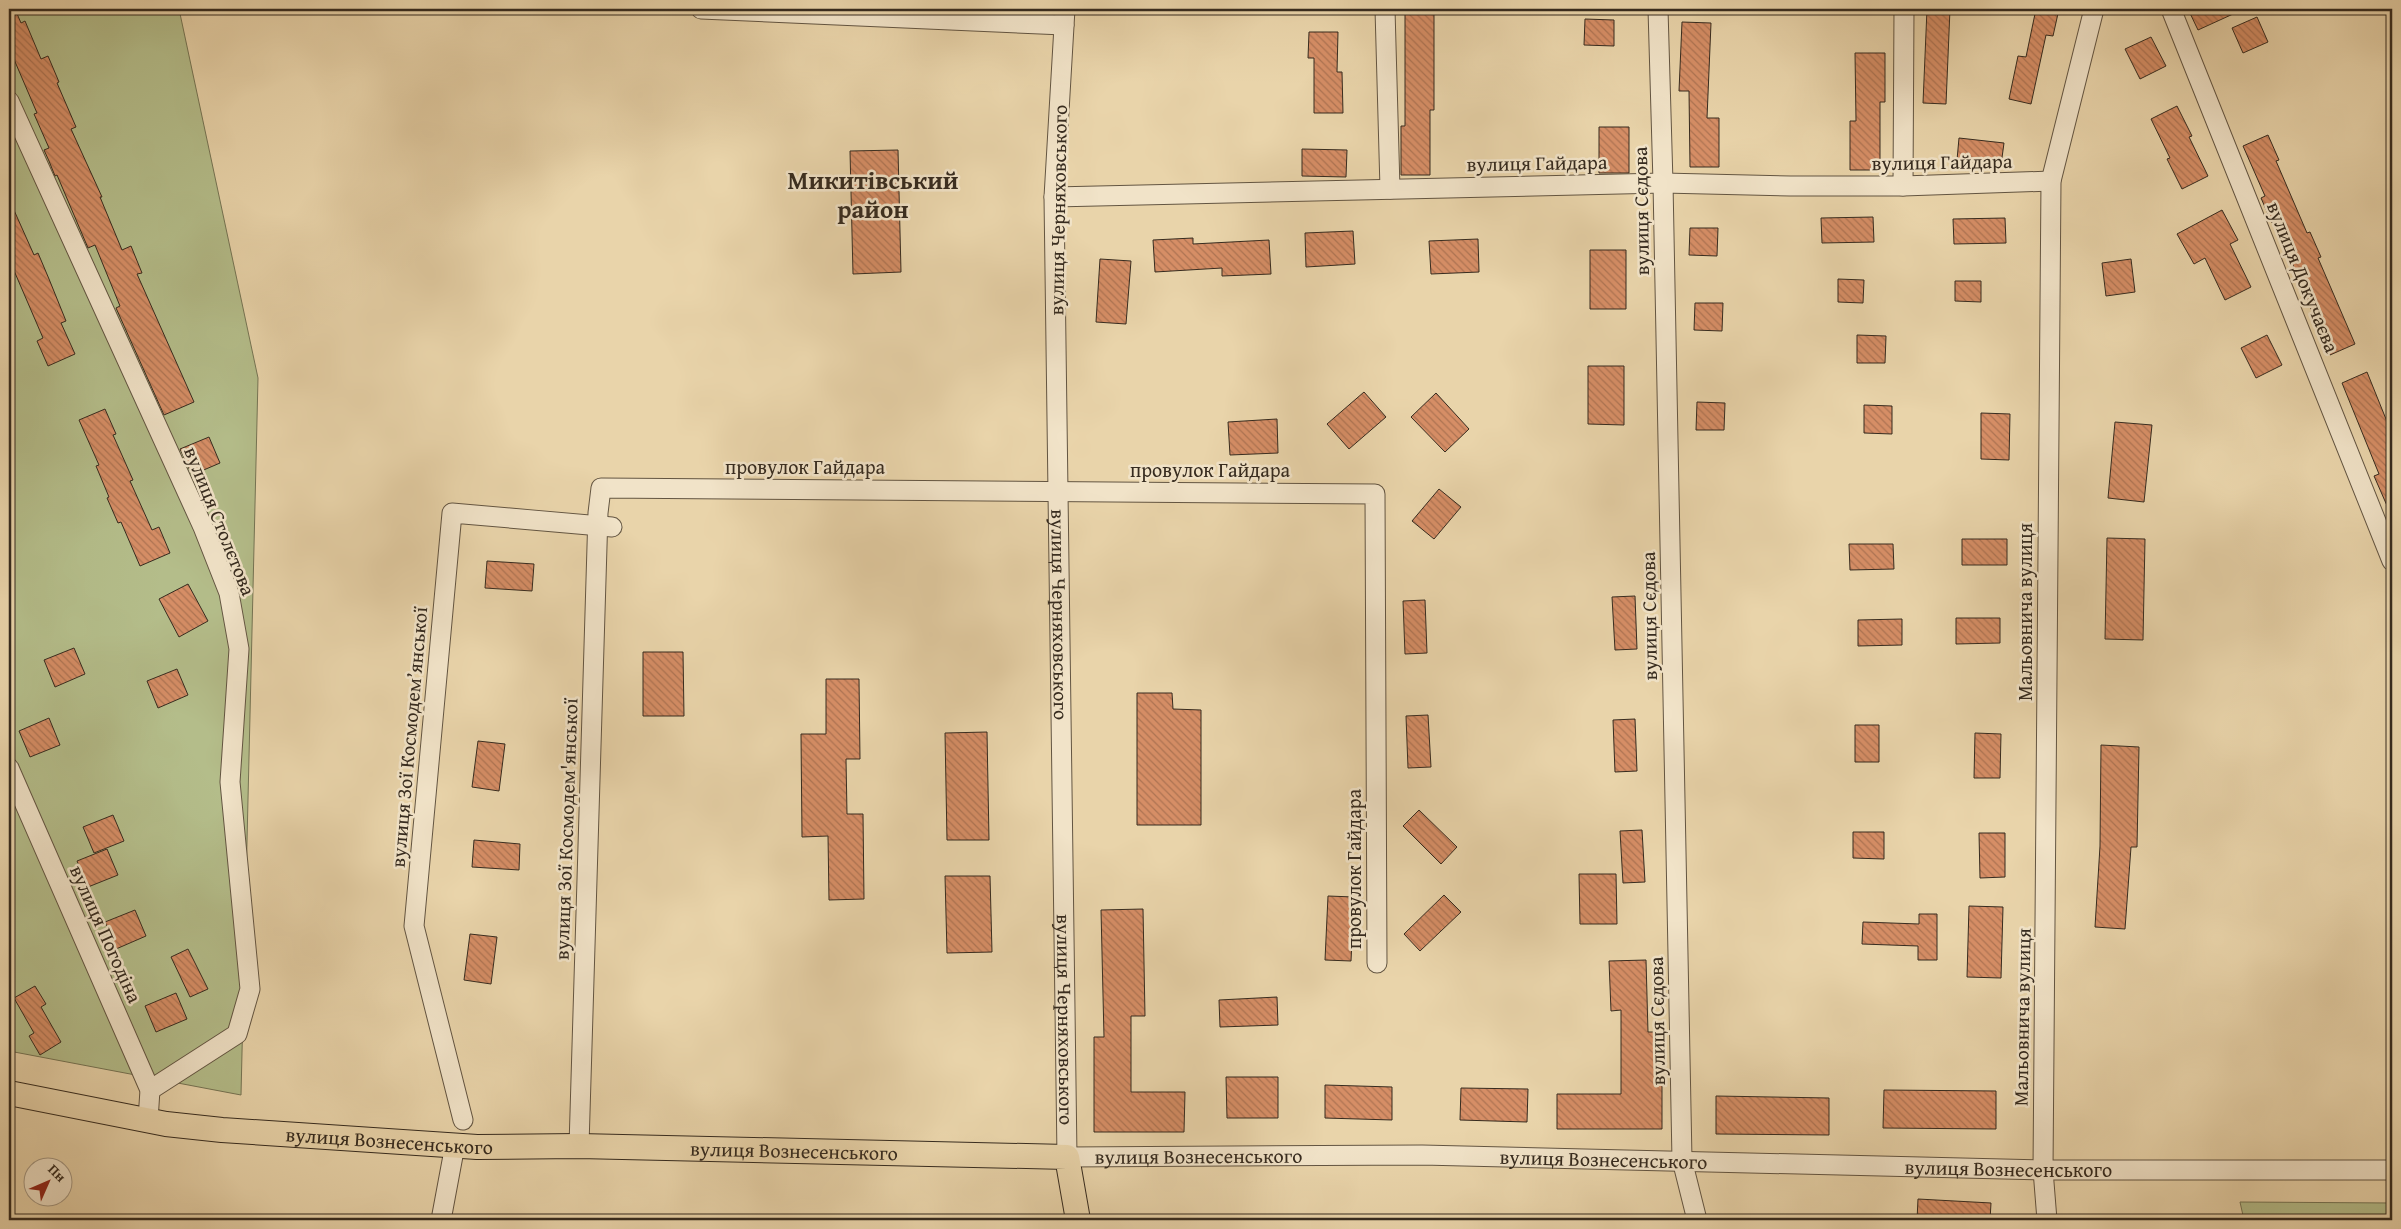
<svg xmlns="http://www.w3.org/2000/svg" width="2401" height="1229" font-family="'Gentium Book Plus',serif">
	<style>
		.green { fill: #b4bd8a; stroke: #757454 }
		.building { fill: url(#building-back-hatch); stroke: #362b1f }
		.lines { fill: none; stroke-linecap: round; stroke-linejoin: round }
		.minor-casing { stroke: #635542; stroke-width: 21 }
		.major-casing { stroke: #362b1f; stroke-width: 26 }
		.minor { stroke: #f1e3c8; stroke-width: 19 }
		.major { stroke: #e9d4aa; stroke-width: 24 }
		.labels { text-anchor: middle; stroke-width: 5; stroke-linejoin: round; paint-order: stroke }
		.street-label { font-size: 20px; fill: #362b1f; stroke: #f1e3c8 }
		.district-label { font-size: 25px; font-weight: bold; fill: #362b1f; stroke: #f1e3c8 }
	</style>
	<defs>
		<pattern id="building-back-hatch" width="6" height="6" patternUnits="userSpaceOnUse" patternTransform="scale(1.25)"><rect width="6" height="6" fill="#d68e66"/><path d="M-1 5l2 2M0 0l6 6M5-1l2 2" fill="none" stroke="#ae7453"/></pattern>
	</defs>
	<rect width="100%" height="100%" fill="#e9d4aa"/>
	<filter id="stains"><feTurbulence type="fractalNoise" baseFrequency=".004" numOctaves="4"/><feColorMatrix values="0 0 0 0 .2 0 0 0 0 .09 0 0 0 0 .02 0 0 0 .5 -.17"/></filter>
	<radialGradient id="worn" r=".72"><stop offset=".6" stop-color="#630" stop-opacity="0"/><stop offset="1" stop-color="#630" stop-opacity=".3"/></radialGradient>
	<path class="green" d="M 9,9 L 179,9 L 258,378 L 241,1095 L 9,1051 Z
		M 2240,1202 L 2392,1203 L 2392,1220 L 2244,1220 Z"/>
	<path class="building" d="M 9,9 L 15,9 L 21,23 L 25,21 L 41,59 L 48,56 L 59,82 L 57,83 L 76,127 L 71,129 L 102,197 L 100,197 L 122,250 L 131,246 L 142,273 L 137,274 L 194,402 L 164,415 L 116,308 L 120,306 L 95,245 L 88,248 L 57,175 L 55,176 L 49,161 L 44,150 L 49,148 L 34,114 L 37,113 L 13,57 L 9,59 Z
		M 1405,9 L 1434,9 L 1434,110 L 1430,110 L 1430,175 L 1401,175 L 1401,126 L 1405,126 Z
		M 1927,9 L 1950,9 L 1946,104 L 1923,103 Z
		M 2036,9 L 2059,9 L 2053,36 L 2046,35 L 2031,104 L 2009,99 L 2018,56 L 2026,57 Z
		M 2188,9 L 2244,9 L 2198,30 Z
		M 2257,17 L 2268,42 L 2243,53 L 2232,28 Z
		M 1585,19 L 1614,20 L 1614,46 L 1584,45 Z
		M 1682,22 L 1711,23 L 1707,118 L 1719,118 L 1719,167 L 1690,167 L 1689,91 L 1679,91 Z
		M 1309,32 L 1338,32 L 1337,72 L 1342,72 L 1343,113 L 1314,113 L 1314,58 L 1308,58 Z
		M 2151,37 L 2166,66 L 2140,79 L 2125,49 Z
		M 1855,53 L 1885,53 L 1885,102 L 1880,102 L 1880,170 L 1850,170 L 1850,121 L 1856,121 Z
		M 2177,106 L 2192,136 L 2189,137 L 2208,176 L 2182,189 L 2167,159 L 2170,158 L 2151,119 Z
		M 1599,127 L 1629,127 L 1629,173 L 1599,173 Z
		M 2268,135 L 2279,160 L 2276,161 L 2307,233 L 2310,232 L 2321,257 L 2318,258 L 2355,344 L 2330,355 L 2275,221 L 2272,223 L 2261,198 L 2265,196 L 2243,146 Z
		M 1959,138 L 2004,143 L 2001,165 L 1957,160 Z
		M 1302,149 L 1347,150 L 1346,177 L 1302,176 Z
		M 898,150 L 901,272 L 853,274 L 850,151 Z
		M 9,199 L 34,255 L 38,253 L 49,279 L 66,321 L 61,323 L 75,354 L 48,366 L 37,341 L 43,338 L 9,259 Z
		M 2222,210 L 2238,240 L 2230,244 L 2251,287 L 2225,300 L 2205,258 L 2194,264 L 2177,234 Z
		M 1873,217 L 1874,242 L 1822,243 L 1821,218 Z
		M 2005,218 L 2006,243 L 1954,244 L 1953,219 Z
		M 1690,228 L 1718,228 L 1717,256 L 1689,255 Z
		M 1353,231 L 1355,264 L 1306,267 L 1305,233 Z
		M 1193,238 L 1193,244 L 1269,240 L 1271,274 L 1222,276 L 1222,268 L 1155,272 L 1153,240 Z
		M 1478,239 L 1479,272 L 1431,274 L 1429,241 Z
		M 1590,250 L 1626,250 L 1626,309 L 1590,309 Z
		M 1100,259 L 1131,261 L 1126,324 L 1096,322 Z
		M 2131,259 L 2135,292 L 2106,296 L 2102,263 Z
		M 1838,279 L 1864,280 L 1863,303 L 1838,302 Z
		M 1955,281 L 1981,281 L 1981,302 L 1955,301 Z
		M 1695,303 L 1723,303 L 1722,331 L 1694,330 Z
		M 1857,335 L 1886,336 L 1885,363 L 1857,363 Z
		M 2267,335 L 2282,365 L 2256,378 L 2241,348 Z
		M 1588,366 L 1624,366 L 1624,425 L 1588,424 Z
		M 2367,372 L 2392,434 L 2392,517 L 2374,476 L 2379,474 L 2342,383 Z
		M 1364,392 L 1386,417 L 1349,449 L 1327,424 Z
		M 1436,393 L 1469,429 L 1445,452 L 1411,417 Z
		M 1697,402 L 1725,403 L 1724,430 L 1696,430 Z
		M 1864,405 L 1892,406 L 1892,434 L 1864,433 Z
		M 105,409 L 116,434 L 113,435 L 133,480 L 130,481 L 152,530 L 159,527 L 170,553 L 140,566 L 121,522 L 118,523 L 107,498 L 109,497 L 96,466 L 99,465 L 79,420 Z
		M 1981,413 L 2010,414 L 2009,460 L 1981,459 Z
		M 1277,419 L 1278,453 L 1230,455 L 1228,422 Z
		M 2115,422 L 2152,425 L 2144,502 L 2108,498 Z
		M 209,437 L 220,463 L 192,475 L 180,449 Z
		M 1439,489 L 1461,507 L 1434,539 L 1412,521 Z
		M 2107,538 L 2145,539 L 2143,640 L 2105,639 Z
		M 1962,539 L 2007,539 L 2007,565 L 1962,565 Z
		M 1849,544 L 1893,544 L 1894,569 L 1850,570 Z
		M 487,561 L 534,564 L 532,591 L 485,588 Z
		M 188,584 L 208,621 L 179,637 L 159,599 Z
		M 1635,596 L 1637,649 L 1615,650 L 1612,597 Z
		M 1425,600 L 1427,653 L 1405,654 L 1403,601 Z
		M 1956,618 L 2000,618 L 2000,643 L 1956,644 Z
		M 1902,619 L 1902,645 L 1858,646 L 1858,620 Z
		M 74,648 L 85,674 L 55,687 L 44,660 Z
		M 643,652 L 683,652 L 684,716 L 643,716 Z
		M 177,669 L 188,695 L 158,708 L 147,681 Z
		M 826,679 L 859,679 L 860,759 L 846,759 L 847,814 L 863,814 L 864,899 L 829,900 L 828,836 L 802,837 L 801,734 L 826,734 Z
		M 1137,693 L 1172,693 L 1173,709 L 1201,710 L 1201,825 L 1137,825 Z
		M 1428,715 L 1431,767 L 1408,768 L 1406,716 Z
		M 49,718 L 60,745 L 30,757 L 19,731 Z
		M 1635,719 L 1637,771 L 1615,772 L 1613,720 Z
		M 1855,725 L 1879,725 L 1879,762 L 1855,762 Z
		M 987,732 L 989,840 L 947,840 L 945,733 Z
		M 1975,733 L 2001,734 L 2000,778 L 1974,778 Z
		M 478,741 L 505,744 L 499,791 L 472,787 Z
		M 2101,745 L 2139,747 L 2137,847 L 2131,847 L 2125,929 L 2095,927 L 2100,846 Z
		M 1419,810 L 1457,847 L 1441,864 L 1403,826 Z
		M 113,815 L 124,841 L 94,853 L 83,827 Z
		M 1642,830 L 1645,882 L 1623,883 L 1620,831 Z
		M 1853,832 L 1884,832 L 1884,859 L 1853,858 Z
		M 1979,833 L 2005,833 L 2005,877 L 1980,878 Z
		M 474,840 L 520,844 L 519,870 L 472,867 Z
		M 107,849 L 118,875 L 88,887 L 77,861 Z
		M 1579,874 L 1616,874 L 1617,924 L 1580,924 Z
		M 945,876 L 990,876 L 992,952 L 947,953 Z
		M 1444,895 L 1461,912 L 1420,951 L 1404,934 Z
		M 1328,896 L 1354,897 L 1351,961 L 1325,960 Z
		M 1969,906 L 2003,907 L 2001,978 L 1967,977 Z
		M 1143,909 L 1145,1016 L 1131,1016 L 1131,1092 L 1185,1092 L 1184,1132 L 1094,1132 L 1094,1037 L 1104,1037 L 1101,910 Z
		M 135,910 L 146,936 L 116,949 L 105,922 Z
		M 1919,914 L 1937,914 L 1937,960 L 1918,960 L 1918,946 L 1862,944 L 1863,922 L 1919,924 Z
		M 470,934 L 497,937 L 491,984 L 464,980 Z
		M 188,949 L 208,989 L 190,997 L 171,957 Z
		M 1646,960 L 1648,1032 L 1662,1032 L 1662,1129 L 1557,1129 L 1557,1094 L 1621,1094 L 1621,1010 L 1611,1011 L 1609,961 Z
		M 35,986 L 46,1004 L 41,1007 L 61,1042 L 40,1055 L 29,1036 L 34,1033 L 14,998 Z
		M 176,993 L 187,1019 L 156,1032 L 145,1006 Z
		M 1277,997 L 1278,1025 L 1220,1027 L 1219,1000 Z
		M 1226,1077 L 1278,1077 L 1278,1118 L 1227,1118 Z
		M 1325,1085 L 1392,1087 L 1392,1120 L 1325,1118 Z
		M 1461,1088 L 1528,1089 L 1527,1122 L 1460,1120 Z
		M 1884,1090 L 1996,1091 L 1996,1129 L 1883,1128 Z
		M 1716,1096 L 1829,1098 L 1829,1135 L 1716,1134 Z
		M 1918,1199 L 1991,1203 L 1990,1220 L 1917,1220 Z"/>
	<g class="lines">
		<g class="minor-casing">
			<g id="minor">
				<path d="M 701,9 L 1064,25"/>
				<path id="s1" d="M 1065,9 L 1054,197 L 1067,1157 L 1422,1155 L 2043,1170 L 2392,1170"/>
				<path d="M 1385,9 L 1390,189"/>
				<path d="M 1658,9 L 1663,183 L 1682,1160 L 1697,1220"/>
				<path d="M 2171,9 L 2392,561"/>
				<path d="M 9,101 L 203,527 L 229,593 L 239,649 L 230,782 L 250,989 L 237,1034 L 150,1090"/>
				<path d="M 1903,186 L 1904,9"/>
				<path d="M 1054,197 L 1663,183 L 1790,186 L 1903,186 L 2051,181"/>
				<path d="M 9,768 L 150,1090 L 148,1120"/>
				<path d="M 463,1120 L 414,926 L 452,513 L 612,527"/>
				<path d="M 579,1146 L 598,513 L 601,488 L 1375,494 L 1377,963"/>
				<path d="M 441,1220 L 455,1145"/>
				<path d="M 2047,1220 L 2043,1170 L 2051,181 L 2094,9"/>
			</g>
		</g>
		<g class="major-casing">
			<g id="major">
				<path id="s2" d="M 9,1093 L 166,1124 L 222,1130 L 477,1147 L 579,1146 L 1067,1157 L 1078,1220"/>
			</g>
		</g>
		<use href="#minor" class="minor"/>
		<use href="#major" class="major"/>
	</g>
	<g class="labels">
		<g class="street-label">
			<text transform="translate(1942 162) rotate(-1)" y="7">вулиця Гайдара</text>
			<text transform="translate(1537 163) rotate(-1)" y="7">вулиця Гайдара</text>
			<text transform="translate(1058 210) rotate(-89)" y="7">вулиця Черняховського</text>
			<text transform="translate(1641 211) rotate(-91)" y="7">вулиця Сєдова</text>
			<text transform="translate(2303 277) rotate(68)" y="7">вулиця Докучаєва</text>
			<text x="805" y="474">провулок Гайдара</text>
			<text x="1210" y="477">провулок Гайдара</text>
			<text transform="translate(220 521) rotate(68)" y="7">вулиця Столєтова</text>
			<text transform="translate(2025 612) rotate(-90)" y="7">Мальовнича вулиця</text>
			<text dy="7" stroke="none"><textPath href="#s1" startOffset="606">вулиця Черняховського</textPath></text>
			<text transform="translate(1649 616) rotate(-91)" y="7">вулиця Сєдова</text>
			<text transform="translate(409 737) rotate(-85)" y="7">вулиця Зої Космодем’янської</text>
			<text transform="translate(566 829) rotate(-88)" y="7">вулиця Зої Космодем'янської</text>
			<text transform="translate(1354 869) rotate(-90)" y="7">провулок Гайдара</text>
			<text transform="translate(106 934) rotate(66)" y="7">вулиця Погодіна</text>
			<text transform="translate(2022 1017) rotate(-89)" y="7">Мальовнича вулиця</text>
			<text dy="7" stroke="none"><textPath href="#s1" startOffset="1011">вулиця Черняховського</textPath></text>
			<text transform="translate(1657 1021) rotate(-91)" y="7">вулиця Сєдова</text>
			<text dy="7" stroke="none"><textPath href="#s2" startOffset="384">вулиця Вознесенського</textPath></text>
			<text dy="7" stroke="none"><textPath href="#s2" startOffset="789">вулиця Вознесенського</textPath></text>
			<text dy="7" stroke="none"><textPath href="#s1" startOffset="1280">вулиця Вознесенського</textPath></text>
			<text dy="7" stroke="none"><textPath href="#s1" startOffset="1685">вулиця Вознесенського</textPath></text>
			<text dy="7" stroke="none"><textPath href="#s1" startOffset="2090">вулиця Вознесенського</textPath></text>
		</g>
		<g class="district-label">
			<text x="873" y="189">Микитівський<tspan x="873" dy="29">район</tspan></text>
		</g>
	</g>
	<rect width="2401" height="1229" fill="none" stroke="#e9d4aa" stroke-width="30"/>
	<rect x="10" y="10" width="2381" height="1209" fill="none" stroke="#362b1f" stroke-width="2.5"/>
	<rect x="15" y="15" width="2371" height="1199" fill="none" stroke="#362b1f"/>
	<g transform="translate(48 1182) rotate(45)"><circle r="24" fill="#f1e3c8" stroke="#a69984"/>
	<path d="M0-4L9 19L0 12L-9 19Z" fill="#8f2418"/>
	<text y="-8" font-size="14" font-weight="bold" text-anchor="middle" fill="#362b1f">Пн</text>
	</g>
	<rect width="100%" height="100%" filter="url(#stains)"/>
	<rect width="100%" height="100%" fill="url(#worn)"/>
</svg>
